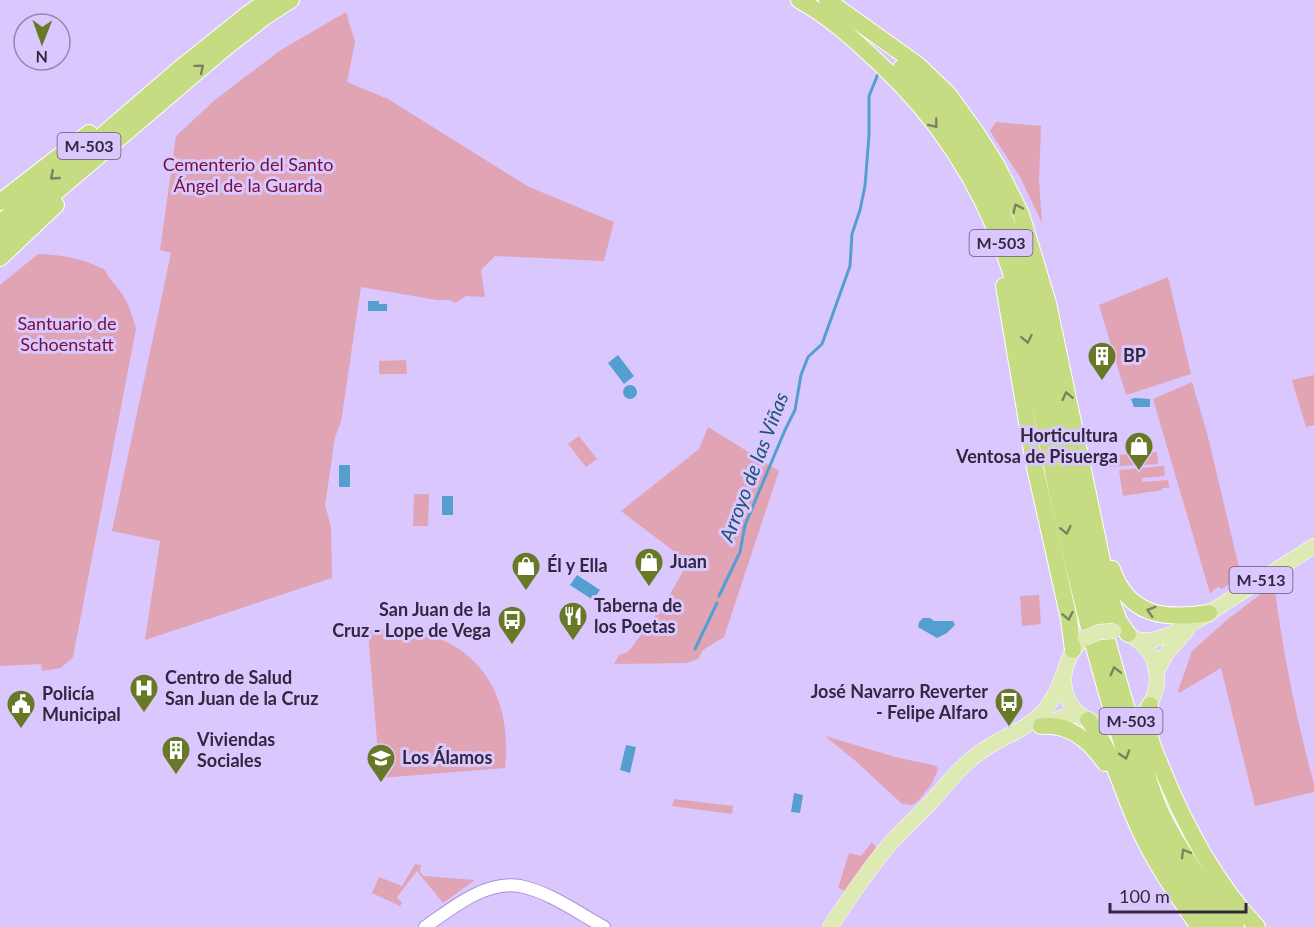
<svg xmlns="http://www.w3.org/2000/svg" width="1314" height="927" font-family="Lato,sans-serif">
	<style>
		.green { fill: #e0a4b5 }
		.water { fill: #559ed0 }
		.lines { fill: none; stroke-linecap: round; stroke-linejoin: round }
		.stream { stroke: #559ed0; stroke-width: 3 }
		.minor-casing { stroke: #aa93d2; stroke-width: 14 }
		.major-casing { stroke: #fff; stroke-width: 16 }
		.highway-casing { stroke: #fff; stroke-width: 18 }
		.minor { stroke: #fff; stroke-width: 12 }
		.major { stroke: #ddeab4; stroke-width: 15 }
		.highway { stroke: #c6dc82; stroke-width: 16 }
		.major-bridge-casing { stroke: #fff; stroke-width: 16; stroke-linecap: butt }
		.major-bridge { stroke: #ddeab4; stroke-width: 15 }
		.oneway { stroke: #7c8262 }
		.labels { text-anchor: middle; stroke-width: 6; stroke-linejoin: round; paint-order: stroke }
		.shield { fill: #dac7fd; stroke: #645779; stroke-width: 1.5 }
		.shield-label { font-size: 16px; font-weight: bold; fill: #312741 }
		.park-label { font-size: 18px; fill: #72113c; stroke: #dac7fd }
		.poi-label { font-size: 18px; font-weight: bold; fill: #312741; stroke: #dac7fd; text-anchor: start }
		.water-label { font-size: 20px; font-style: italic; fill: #1d5376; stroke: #dac7fd }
	</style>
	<rect width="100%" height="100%" fill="#dac7fd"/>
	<path class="green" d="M 346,12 L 355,42 L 347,82 L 388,99 L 529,187 L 614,222 L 604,261 L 495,256 L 481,270 L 485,297 L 466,296 L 455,303 L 450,300 L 437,300 L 361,287 L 341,422 L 335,437 L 325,505 L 331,527 L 332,578 L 145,640 L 160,541 L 112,531 L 171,253 L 160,250 L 176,136 L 216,99 L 281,50 Z
		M 996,122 L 1041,126 L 1039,180 L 1042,223 L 1020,177 L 990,131 Z
		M 38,254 C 62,255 83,258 105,270 C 110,281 118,287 124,297 C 130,307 133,318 136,329 L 73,657 L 61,668 L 42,671 L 41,664 L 0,666 L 0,285 Z
		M 1168,277 L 1191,374 L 1126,395 L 1099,305 Z
		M 406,360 L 407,374 L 379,374 L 379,361 Z
		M 1314,375 L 1314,425 L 1306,427 L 1292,380 Z
		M 1192,382 L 1207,433 L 1241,576 L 1222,589 L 1218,587 L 1210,593 L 1153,399 Z
		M 708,427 L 779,471 L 724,637 L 703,650 L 698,659 L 686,663 L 614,664 L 619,655 L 628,652 L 667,600 L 688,562 L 621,511 L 699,449 Z
		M 579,436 L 597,459 L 586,467 L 568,444 Z
		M 1157,452 L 1158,464 L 1102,467 L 1101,456 Z
		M 1164,466 L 1165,476 L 1142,478 L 1142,482 L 1168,480 L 1169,488 L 1162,488 L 1162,490 L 1123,496 L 1119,470 Z
		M 414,494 L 429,494 L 428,526 L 413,526 Z
		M 1274,584 C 1283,652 1296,718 1314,784 L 1314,792 L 1255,806 L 1221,668 L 1179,693 L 1178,691 L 1192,651 L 1228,619 Z
		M 1039,595 L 1041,624 L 1022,626 L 1020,596 Z
		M 387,628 C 470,631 514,686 505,768 L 380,778 L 368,631 Z
		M 825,736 L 899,758 L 933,765 L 937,767 L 938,770 L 931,785 L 918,801 L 912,805 L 902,804 L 858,763 Z
		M 674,799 L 733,806 L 732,814 L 672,806 Z
		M 872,842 L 877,849 L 849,892 L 838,888 L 849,853 L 861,856 Z
		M 415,864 L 421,865 L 420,872 L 424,876 L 475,880 L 443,903 L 417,871 L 397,897 L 402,903 L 400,906 L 372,893 L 379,877 L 402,886 Z"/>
	<path class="water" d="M 368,301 L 379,301 L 379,304 L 387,304 L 387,311 L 368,311 Z
		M 618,355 L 634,376 L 624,384 L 608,363 Z
		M623 392a7 7 0 1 1 14 0a7 7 0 1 1-14 0Z
		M 1135,398 L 1150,399 L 1150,407 L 1134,407 L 1131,399 Z
		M 339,465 L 350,465 L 350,487 L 339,487 Z
		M 442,496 L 453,496 L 453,515 L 442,515 Z
		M 577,575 L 600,590 L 593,600 L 570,585 Z
		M 923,618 L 930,618 L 934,621 L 953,621 L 955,625 L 947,633 L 937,638 L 918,627 L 919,622 Z
		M 626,745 L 636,747 L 630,773 L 620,770 Z
		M 794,793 L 803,795 L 800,813 L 791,812 Z"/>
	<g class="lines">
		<path class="stream" d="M 719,596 L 740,552 L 745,525 L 785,430 L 795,410 L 801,375 L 808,357 L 822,344 L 850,266 L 852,234 L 860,210 L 865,186 L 869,135 L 869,96 L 878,74
			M 695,649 L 717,603"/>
		<g class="minor-casing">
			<path id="minor" d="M 425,927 C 451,909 485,880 520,886 C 550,892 578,913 604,927"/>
		</g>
		<g class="major-casing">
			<path id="major" d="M 1133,637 C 1161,653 1165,693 1142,713
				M 1138,640 L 1153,640 L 1171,634 L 1198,620 L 1314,546
				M 1080,642 C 1050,675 1063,722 1111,725
				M 1157,671 L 1166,654 L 1187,630
				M 1040,726 L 1066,716 L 1080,715
				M 830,927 C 849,899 867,870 889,845 C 902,830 917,817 931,802 C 943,789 954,774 968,762 C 1009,725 1042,737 1063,675"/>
		</g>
		<g class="highway-casing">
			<path id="highway" d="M 799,0 C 830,17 856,41 881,65 C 936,116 979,181 1004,252 C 1029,321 1039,405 1054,477 C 1071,558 1090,638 1114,717 C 1121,738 1126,761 1134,782 C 1154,834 1183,883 1218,927
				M 827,0 L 918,65 L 949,95 L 977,134 L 997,166 L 1021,214 L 1048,303 L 1109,594 L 1119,621 L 1128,634
				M 901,68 C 1012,169 1033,296 1061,436 C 1081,534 1102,633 1133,728 C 1142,757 1149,786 1161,813 C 1179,850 1210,895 1236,927
				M 0,202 L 89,133
				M 0,223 L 178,70 L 249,13 L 268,0
				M 0,240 L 224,49 L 266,16 L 291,0
				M 0,258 L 56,205
				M 1004,286 L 1034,463 L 1069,619 L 1073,650
				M 1112,569 C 1128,616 1165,620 1209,613
				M 1150,705 C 1150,711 1148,718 1148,724 C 1148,737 1155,752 1160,764 C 1183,822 1214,881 1257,927
				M 1088,720 C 1112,749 1121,789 1137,824 C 1153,861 1176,894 1199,927
				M 1041,726 C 1070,723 1090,741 1105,763"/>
		</g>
		<use href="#minor" class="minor"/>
		<use href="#major" class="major"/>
		<use href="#highway" class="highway"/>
		<g class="major-bridge-casing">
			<path id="major-bridge" d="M 1085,638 L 1099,632 L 1114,631
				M 1111,725 L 1124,723 L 1134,718"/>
		</g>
		<use href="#major-bridge" class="major-bridge"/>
	</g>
	<defs><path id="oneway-chevron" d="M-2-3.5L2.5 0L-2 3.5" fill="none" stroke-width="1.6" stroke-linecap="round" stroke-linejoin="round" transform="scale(1.5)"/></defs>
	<g class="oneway">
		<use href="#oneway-chevron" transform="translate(200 68) rotate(-40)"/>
		<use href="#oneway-chevron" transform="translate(934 124) rotate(52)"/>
		<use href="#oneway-chevron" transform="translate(54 176) rotate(139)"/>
		<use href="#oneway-chevron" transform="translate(1017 208) rotate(-115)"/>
		<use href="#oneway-chevron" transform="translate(1027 339) rotate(79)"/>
		<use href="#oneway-chevron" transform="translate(1067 396) rotate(-102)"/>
		<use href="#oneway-chevron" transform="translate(1066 530) rotate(78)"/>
		<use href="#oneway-chevron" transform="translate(1151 611) rotate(-162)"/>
		<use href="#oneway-chevron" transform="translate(1068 616) rotate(78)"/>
		<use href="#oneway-chevron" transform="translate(1115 671) rotate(-104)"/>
		<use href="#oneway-chevron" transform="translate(1125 755) rotate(73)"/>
		<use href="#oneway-chevron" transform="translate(1185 853) rotate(-120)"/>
	</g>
	<defs>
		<g id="building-pin" transform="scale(1.5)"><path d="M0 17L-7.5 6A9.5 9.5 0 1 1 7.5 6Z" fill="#677827" stroke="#dac7fd"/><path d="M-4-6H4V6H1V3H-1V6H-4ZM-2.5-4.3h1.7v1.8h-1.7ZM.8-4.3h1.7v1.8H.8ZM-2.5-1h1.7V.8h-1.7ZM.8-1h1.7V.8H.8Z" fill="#fff"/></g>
		<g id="shop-pin" transform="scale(1.5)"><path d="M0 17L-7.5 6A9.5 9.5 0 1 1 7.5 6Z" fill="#677827" stroke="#dac7fd"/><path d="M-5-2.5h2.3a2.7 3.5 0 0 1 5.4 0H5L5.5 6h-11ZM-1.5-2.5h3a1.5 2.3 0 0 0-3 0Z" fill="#fff"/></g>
		<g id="restaurant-pin" transform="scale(1.5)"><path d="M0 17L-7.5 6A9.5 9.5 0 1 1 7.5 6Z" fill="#677827" stroke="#dac7fd"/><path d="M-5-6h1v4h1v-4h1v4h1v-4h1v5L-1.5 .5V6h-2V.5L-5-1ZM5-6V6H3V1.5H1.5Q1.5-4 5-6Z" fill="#fff"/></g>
		<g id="bus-pin" transform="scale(1.5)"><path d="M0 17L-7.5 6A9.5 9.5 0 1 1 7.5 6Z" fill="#677827" stroke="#dac7fd"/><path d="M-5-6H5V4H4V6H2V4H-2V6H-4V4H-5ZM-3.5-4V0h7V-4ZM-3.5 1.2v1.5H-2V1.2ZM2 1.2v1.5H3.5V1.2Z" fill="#fff"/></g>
		<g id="hospital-pin" transform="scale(1.5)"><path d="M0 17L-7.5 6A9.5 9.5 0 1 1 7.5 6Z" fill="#677827" stroke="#dac7fd"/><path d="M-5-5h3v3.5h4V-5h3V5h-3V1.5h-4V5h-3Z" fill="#fff"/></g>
		<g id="civic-pin" transform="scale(1.5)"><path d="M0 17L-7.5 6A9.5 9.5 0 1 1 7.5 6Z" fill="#677827" stroke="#dac7fd"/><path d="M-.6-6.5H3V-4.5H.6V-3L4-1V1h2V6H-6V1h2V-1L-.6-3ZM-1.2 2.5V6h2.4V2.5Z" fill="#fff"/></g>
		<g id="school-pin" transform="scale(1.5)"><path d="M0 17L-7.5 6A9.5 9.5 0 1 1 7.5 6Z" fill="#677827" stroke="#dac7fd"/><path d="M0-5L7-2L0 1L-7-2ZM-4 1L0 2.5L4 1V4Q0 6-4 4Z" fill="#fff"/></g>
	</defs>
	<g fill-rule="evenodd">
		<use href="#building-pin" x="1102" y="356"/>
		<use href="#shop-pin" x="1139" y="446"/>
		<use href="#shop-pin" x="649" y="562"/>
		<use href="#shop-pin" x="526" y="566"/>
		<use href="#restaurant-pin" x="573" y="616"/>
		<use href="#bus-pin" x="512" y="620"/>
		<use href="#hospital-pin" x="144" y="688"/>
		<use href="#bus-pin" x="1009" y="702"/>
		<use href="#civic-pin" x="21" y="704"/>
		<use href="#building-pin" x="176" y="750"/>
		<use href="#school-pin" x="381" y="758"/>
	</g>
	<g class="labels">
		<g class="shield">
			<rect x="57.5" y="133" width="63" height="26" rx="4.5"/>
			<rect x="969.5" y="230" width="63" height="26" rx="4.5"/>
			<rect x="1229.5" y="567" width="63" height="26" rx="4.5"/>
			<rect x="1099.5" y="708" width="63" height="26" rx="4.5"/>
		</g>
		<g class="shield-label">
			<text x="89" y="152">M-503</text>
			<text x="1001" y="249">M-503</text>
			<text x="1261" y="586">M-513</text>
			<text x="1131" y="727">M-503</text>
		</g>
		<g class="park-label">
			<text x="248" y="171">Cementerio del Santo<tspan x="248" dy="21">Ángel de la Guarda</tspan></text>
			<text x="67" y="330">Santuario de<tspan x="67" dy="21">Schoenstatt</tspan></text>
		</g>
		<g class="poi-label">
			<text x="1123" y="362">BP</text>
			<text x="1118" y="442" text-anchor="end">Horticultura<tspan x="1118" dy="21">Ventosa de Pisuerga</tspan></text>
			<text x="670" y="568">Juan</text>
			<text x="547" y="572">Él y Ella</text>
			<text x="594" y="612">Taberna de<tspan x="594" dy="21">los Poetas</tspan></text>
			<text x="491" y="616" text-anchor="end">San Juan de la<tspan x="491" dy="21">Cruz - Lope de Vega</tspan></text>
			<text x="165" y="684">Centro de Salud<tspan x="165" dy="21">San Juan de la Cruz</tspan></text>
			<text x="988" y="698" text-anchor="end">José Navarro Reverter<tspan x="988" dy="21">- Felipe Alfaro</tspan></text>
			<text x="42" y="700">Policía<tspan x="42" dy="21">Municipal</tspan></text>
			<text x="197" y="746">Viviendas<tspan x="197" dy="21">Sociales</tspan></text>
			<text x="402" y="764">Los Álamos</text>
		</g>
		<g class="water-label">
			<text transform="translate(754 467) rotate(-69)" y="7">Arroyo de las Viñas</text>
		</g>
	</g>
	<g transform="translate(42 42) rotate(181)"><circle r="28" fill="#dac7fd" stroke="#9687b2" stroke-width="1.5"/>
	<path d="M0-4.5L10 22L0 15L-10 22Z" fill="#677827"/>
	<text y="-9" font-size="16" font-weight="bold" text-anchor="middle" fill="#312741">N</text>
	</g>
	<path d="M1110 903v9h136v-9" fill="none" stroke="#312741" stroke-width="3"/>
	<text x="1119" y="903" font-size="18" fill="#312741" stroke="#dac7fd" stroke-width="4.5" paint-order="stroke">100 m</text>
</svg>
